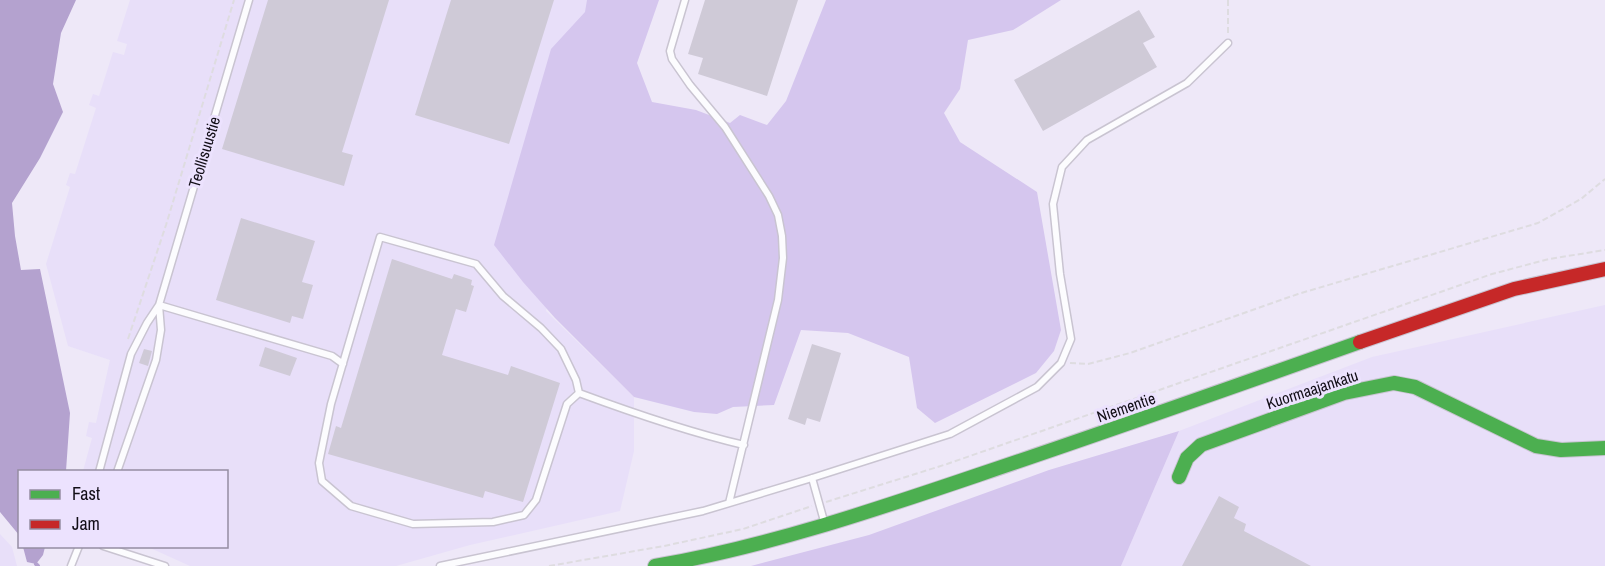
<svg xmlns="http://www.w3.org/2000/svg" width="1605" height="566" font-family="'Archivo Narrow',sans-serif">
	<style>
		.built { fill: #e8dff9 }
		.forest { fill: #d5c6ee }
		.water { fill: #b4a2cf }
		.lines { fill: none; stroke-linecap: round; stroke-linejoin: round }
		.stream { stroke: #b4a2cf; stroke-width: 4 }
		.building { fill: #cfcad7 }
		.lane-casing { stroke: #c9c4d1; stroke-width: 9 }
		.fast-casing { stroke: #c9c4d1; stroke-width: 16 }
		.jam-casing { stroke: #c9c4d1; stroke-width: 16 }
		.path { stroke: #dedce0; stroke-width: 2; stroke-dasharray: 6 3; stroke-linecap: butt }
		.lane { stroke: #fcfcfe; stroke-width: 6 }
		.fast { stroke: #4caf50; stroke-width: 14 }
		.jam { stroke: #c62828; stroke-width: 14 }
		.labels { text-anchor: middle; stroke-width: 6; stroke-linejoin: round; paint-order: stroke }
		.street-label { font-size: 16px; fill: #120e17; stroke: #ece2fe }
	</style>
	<rect width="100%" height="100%" fill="#eee8f8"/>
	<path class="built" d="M 130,0 L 621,0 L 546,311 L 634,397 L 634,451 L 620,511 L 470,545 L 396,566 L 190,566 L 148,547 L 226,546 L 226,472 L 83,471 L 92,438 L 86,436 L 89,422 L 96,423 L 110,360 L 68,346 L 46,264 L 70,187 L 66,185 L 70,173 L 75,174 L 96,108 L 89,105 L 93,94 L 99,96 L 113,52 L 124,55 L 127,44 L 117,41 Z
		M 1605,305 L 1605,566 L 1121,566 L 1179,431 L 1372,357 Z
		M 0,534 L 12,547 L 17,566 L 0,566 Z"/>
	<path class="forest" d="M 587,0 L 659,0 L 637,63 L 652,102 L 696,110 L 730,123 L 740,115 L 767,125 L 786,101 L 826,0 L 1061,0 L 1013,30 L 968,40 L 960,89 L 944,113 L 960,142 L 1037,192 L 1061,330 L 1054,351 L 1036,373 L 935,423 L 917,408 L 909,357 L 848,333 L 801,330 L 774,405 L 733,407 L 717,414 L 694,412 L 634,397 L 555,318 L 523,282 L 494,245 L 551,49 L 585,12 Z
		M 1179,431 L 1121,566 L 751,566 L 869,535 L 1049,470 Z"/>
	<path class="water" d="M 0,0 L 76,0 L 61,33 L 53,84 L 63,112 L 40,158 L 12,203 L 15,236 L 21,270 L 40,269 L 70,413 L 66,471 L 20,472 L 19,535 L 0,512 Z
		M 23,547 L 23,546 L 45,547 L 43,555 L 36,564 L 27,562 Z"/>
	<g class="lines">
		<path class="stream" d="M 36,564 L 38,566"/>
	</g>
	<path class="building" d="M 268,0 L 389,0 L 342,152 L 353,155 L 344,186 L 222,149 Z
		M 451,0 L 554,0 L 509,144 L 415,115 Z
		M 705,0 L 798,0 L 767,96 L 698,74 L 703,58 L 688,54 Z
		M 1139,10 L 1155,37 L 1143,43 L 1157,67 L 1043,131 L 1014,80 Z
		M 241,218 L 315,241 L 302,282 L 313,285 L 303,319 L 292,316 L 290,323 L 216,300 Z
		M 392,259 L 452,279 L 454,274 L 472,280 L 471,285 L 474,286 L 466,312 L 456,309 L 442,355 L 508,375 L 511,366 L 560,383 L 523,502 L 485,491 L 483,498 L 328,454 L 336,426 L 341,428 Z
		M 812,344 L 841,353 L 820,422 L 807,418 L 805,425 L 788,419 Z
		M 265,347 L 297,358 L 290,376 L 259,366 Z
		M 144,349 L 152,351 L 148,366 L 139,363 Z
		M 1219,496 L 1239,507 L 1234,518 L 1246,524 L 1244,531 L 1311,566 L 1182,566 Z"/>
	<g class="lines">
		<g class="lane-casing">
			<path id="lane" d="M 685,0 L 670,51 L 672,59 L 690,85 L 725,127 L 769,196 L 778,215 L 782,236 L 783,258 L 778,300 L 729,503
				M 380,237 L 476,264 L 503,296 L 541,328 L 561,349 L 576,380 L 579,393 L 567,404 L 536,500 L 524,515 L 493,522 L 413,524 L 351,506 L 322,481 L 319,463 L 331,404 Z
				M 159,305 L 332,356 L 343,364
				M 579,393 C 633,413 688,432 744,445
				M 99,472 L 131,354 L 147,323 L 159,305 L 249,0
				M 117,472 L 156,360 L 161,330 L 159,305
				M 812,478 L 824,521
				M 103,546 L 165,566
				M 71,566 L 79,546
				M 440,566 L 703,511 L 812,478 L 950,434 L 1037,387 L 1061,363 L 1071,339 L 1060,274 L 1053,204 L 1062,167 L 1087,140 L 1187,83 L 1228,43"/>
		</g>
		<g class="fast-casing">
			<path id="fast" d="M 1179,477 L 1187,458 L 1201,445 L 1344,393 L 1394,383 L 1415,387 L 1536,446 L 1561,450 L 1605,448
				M 655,566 C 765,547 872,511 978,475 C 1106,432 1233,387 1360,342"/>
		</g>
		<g class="jam-casing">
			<path id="jam" d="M 1360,342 L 1514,289 L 1605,269"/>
		</g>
		<path class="path" d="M 1228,0 L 1228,34
			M 128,339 L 166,225 L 234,0
			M 1070,363 L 1088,364 L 1130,353 L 1298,294 L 1538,223 L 1581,199 L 1605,179
			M 826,502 L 947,464 L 1492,274 L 1549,259 L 1605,250
			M 549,566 L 664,546 L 743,529 L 812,506"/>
		<use href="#lane" class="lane"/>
		<use href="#fast" class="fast"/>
		<use href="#jam" class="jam"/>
	</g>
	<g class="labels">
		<g class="street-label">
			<text transform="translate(204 152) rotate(-73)" y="6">Teollisuustie</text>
			<text transform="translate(1312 389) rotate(-18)" y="6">Kuormaajankatu</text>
			<text transform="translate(1126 407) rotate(-19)" y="6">Niementie</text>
		</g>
	</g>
	<rect x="18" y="470" width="210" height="78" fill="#ece2fe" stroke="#958da2" stroke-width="1.5"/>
	<rect x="30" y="490" width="30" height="9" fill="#4caf50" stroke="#958da2" stroke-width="1.5"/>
	<text x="72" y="500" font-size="18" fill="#120e17">Fast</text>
	<rect x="30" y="520" width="30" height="9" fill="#c62828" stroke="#958da2" stroke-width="1.5"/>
	<text x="72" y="530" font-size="18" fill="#120e17">Jam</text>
</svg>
